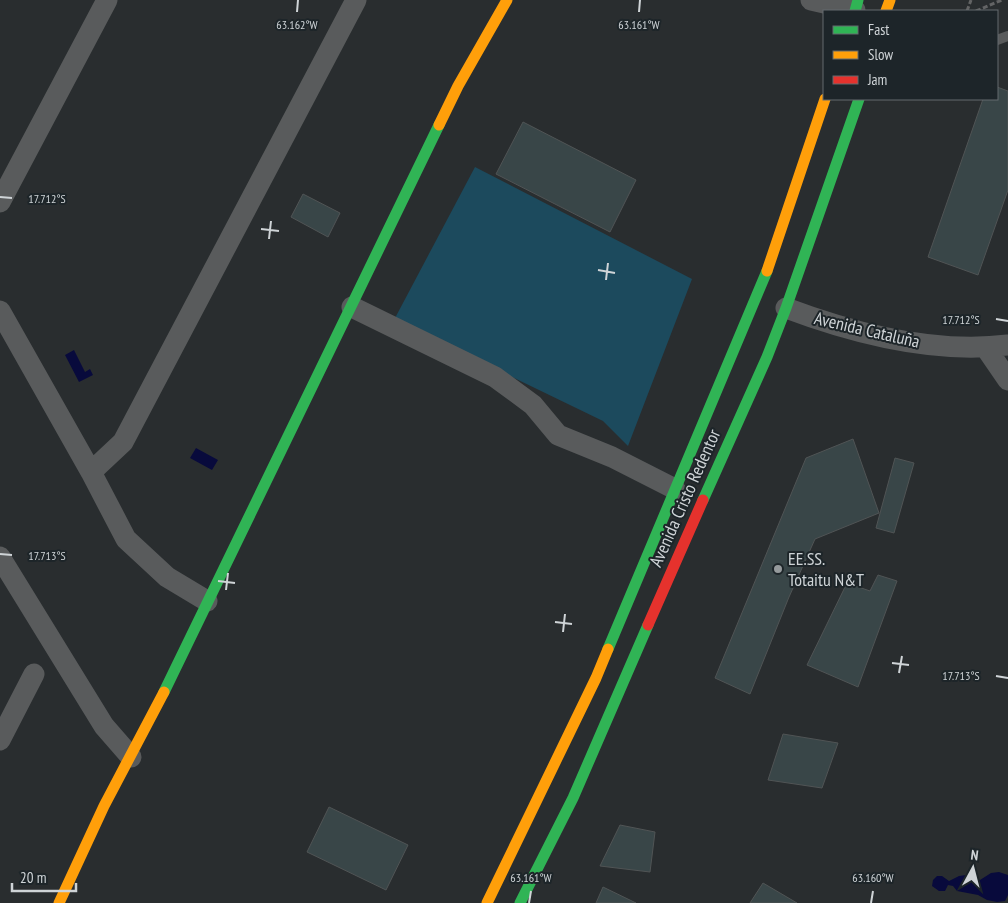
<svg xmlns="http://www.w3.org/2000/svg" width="1008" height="903" font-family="'PT Sans Narrow',sans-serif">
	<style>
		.green { fill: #1c4a5d }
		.water { fill: #080a3c }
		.building { fill: #394648; stroke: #505455 }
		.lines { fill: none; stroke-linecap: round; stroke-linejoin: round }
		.path { stroke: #636465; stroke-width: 3; stroke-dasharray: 5 2.5; stroke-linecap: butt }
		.lane { stroke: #595b5c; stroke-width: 10 }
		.street { stroke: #595b5c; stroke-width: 21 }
		.fast { stroke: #30b455; stroke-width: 11 }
		.slow { stroke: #ff9f0a; stroke-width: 11 }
		.jam { stroke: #e5322d; stroke-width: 11 }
		.ticks { fill: none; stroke: #cfd4d7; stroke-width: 2 }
		.poi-dot { fill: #959a9c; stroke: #1d2529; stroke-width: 2 }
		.labels { text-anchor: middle; stroke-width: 4; stroke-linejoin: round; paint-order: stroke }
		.street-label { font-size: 18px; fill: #cfd4d7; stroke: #1d2529 }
		.poi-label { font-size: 18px; fill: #cfd4d7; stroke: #1d2529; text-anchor: start }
		.ticks-label { font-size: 12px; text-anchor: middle; fill: #cfd4d7; stroke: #1d2529; stroke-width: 4; stroke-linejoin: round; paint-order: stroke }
	</style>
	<rect width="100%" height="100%" fill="#292d2f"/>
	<path class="green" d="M 475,167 L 692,279 L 628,446 L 603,421 L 394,320 Z"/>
	<path class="water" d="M 74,350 L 85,372 L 90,369 L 93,375 L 79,382 L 65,355 Z
		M 196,448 L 218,460 L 212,470 L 190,458 Z
		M 999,872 L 1008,875 L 1008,895 L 1005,901 L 997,902 L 987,900 L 978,895 L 957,891 L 953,886 L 948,885 L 945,891 L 939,891 L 932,886 L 933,880 L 937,876 L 942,876 L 949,881 L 959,876 L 966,875 L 980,880 L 991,873 Z"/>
	<path class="building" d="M 997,87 L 1008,91 L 1008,190 L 978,275 L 928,257 L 983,99 L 997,99 Z
		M 523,122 L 636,180 L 610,232 L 496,174 Z
		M 303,194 L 340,213 L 328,237 L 291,217 Z
		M 853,439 L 879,513 L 815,539 L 789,597 L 750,694 L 715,678 L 806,458 Z
		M 895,458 L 914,463 L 894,533 L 876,528 Z
		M 878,575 L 897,581 L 858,687 L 807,665 L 847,583 L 870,591 Z
		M 783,734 L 838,743 L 822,788 L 768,780 Z
		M 329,807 L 408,845 L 386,890 L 307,852 Z
		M 620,825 L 655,832 L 650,872 L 600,866 Z
		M 763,883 L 797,903 L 750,903 Z
		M 603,887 L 636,903 L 596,903 Z"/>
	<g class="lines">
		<path class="path" d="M 967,11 L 971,0
			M 976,11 L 1002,0"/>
		<path class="lane" d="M 997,40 L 1008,36"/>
		<path class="street" d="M 811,0 L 855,10
			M 0,202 L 107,0
			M 352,307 L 495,377 L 533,405 L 558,435 L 612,457 L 675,489
			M 786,308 C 855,334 934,354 1008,345
			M 0,311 L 91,472 L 126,539 L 167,577 L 207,601
			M 986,348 L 1008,380
			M 91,472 L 123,442 L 356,0
			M 0,557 L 104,726 L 131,757
			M 0,740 L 34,674"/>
		<path class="fast" d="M 855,11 L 858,0
			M 703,500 L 767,357 L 786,308 L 859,99
			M 608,649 L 767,271
			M 164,692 C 254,503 348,315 439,125
			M 520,903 L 573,798 L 648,625"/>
		<path class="slow" d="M 886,11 L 890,0
			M 439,125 L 458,86 L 507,0
			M 767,271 L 825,99
			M 59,903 L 104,806 L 164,692
			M 487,903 L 596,678 L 608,649"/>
		<path class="jam" d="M 648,625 L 703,500"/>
	</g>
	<path class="ticks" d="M 297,12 L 298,0M 639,12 L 640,0M 0,197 L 12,198M 261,229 L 279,231M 269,239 L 271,221M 598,270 L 615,273M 606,280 L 608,263M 996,319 L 1008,321M 0,554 L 12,555M 218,581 L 235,583M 226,590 L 228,573M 555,622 L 572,624M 563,632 L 565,614M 892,663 L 909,665M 899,673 L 902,656M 996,676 L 1008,678M 529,903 L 531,891M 871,903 L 873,891"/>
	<circle class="poi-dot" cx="778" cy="569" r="5"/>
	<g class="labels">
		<g class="street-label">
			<text transform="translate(867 330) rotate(13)" y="6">Avenida Cataluña</text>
			<text transform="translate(685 498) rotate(-66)" y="6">Avenida Cristo Redentor</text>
		</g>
		<g class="poi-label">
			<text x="788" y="565">EE.SS.<tspan x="788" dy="21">Totaitu N&amp;T</tspan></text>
		</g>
	</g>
	<g class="ticks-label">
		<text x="297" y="29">63.162°W</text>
		<text x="639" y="29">63.161°W</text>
		<text x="47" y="203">17.712°S</text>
		<text x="961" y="324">17.712°S</text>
		<text x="47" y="560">17.713°S</text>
		<text x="961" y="680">17.713°S</text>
		<text x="531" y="882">63.161°W</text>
		<text x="873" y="882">63.160°W</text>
	</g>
	<rect x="823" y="10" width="175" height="90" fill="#1d2529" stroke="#646b6f"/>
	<rect x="833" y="26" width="25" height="8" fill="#30b455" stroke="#646b6f"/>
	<text x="868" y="35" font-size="15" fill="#cfd4d7">Fast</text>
	<rect x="833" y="51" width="25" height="8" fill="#ff9f0a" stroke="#646b6f"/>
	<text x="868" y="60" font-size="15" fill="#cfd4d7">Slow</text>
	<rect x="833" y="76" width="25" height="8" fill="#e5322d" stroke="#646b6f"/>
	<text x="868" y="85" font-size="15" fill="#cfd4d7">Jam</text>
	<g transform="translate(973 868) rotate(7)" stroke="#1d2529" stroke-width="4" paint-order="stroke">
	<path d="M0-4L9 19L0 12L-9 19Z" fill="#cfd4d7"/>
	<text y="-8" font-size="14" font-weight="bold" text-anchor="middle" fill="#cfd4d7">N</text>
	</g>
	<path d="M12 883v8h64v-8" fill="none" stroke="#cfd4d7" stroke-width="2.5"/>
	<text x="20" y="883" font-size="15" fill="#cfd4d7" stroke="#1d2529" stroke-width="4" paint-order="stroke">20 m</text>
</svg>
